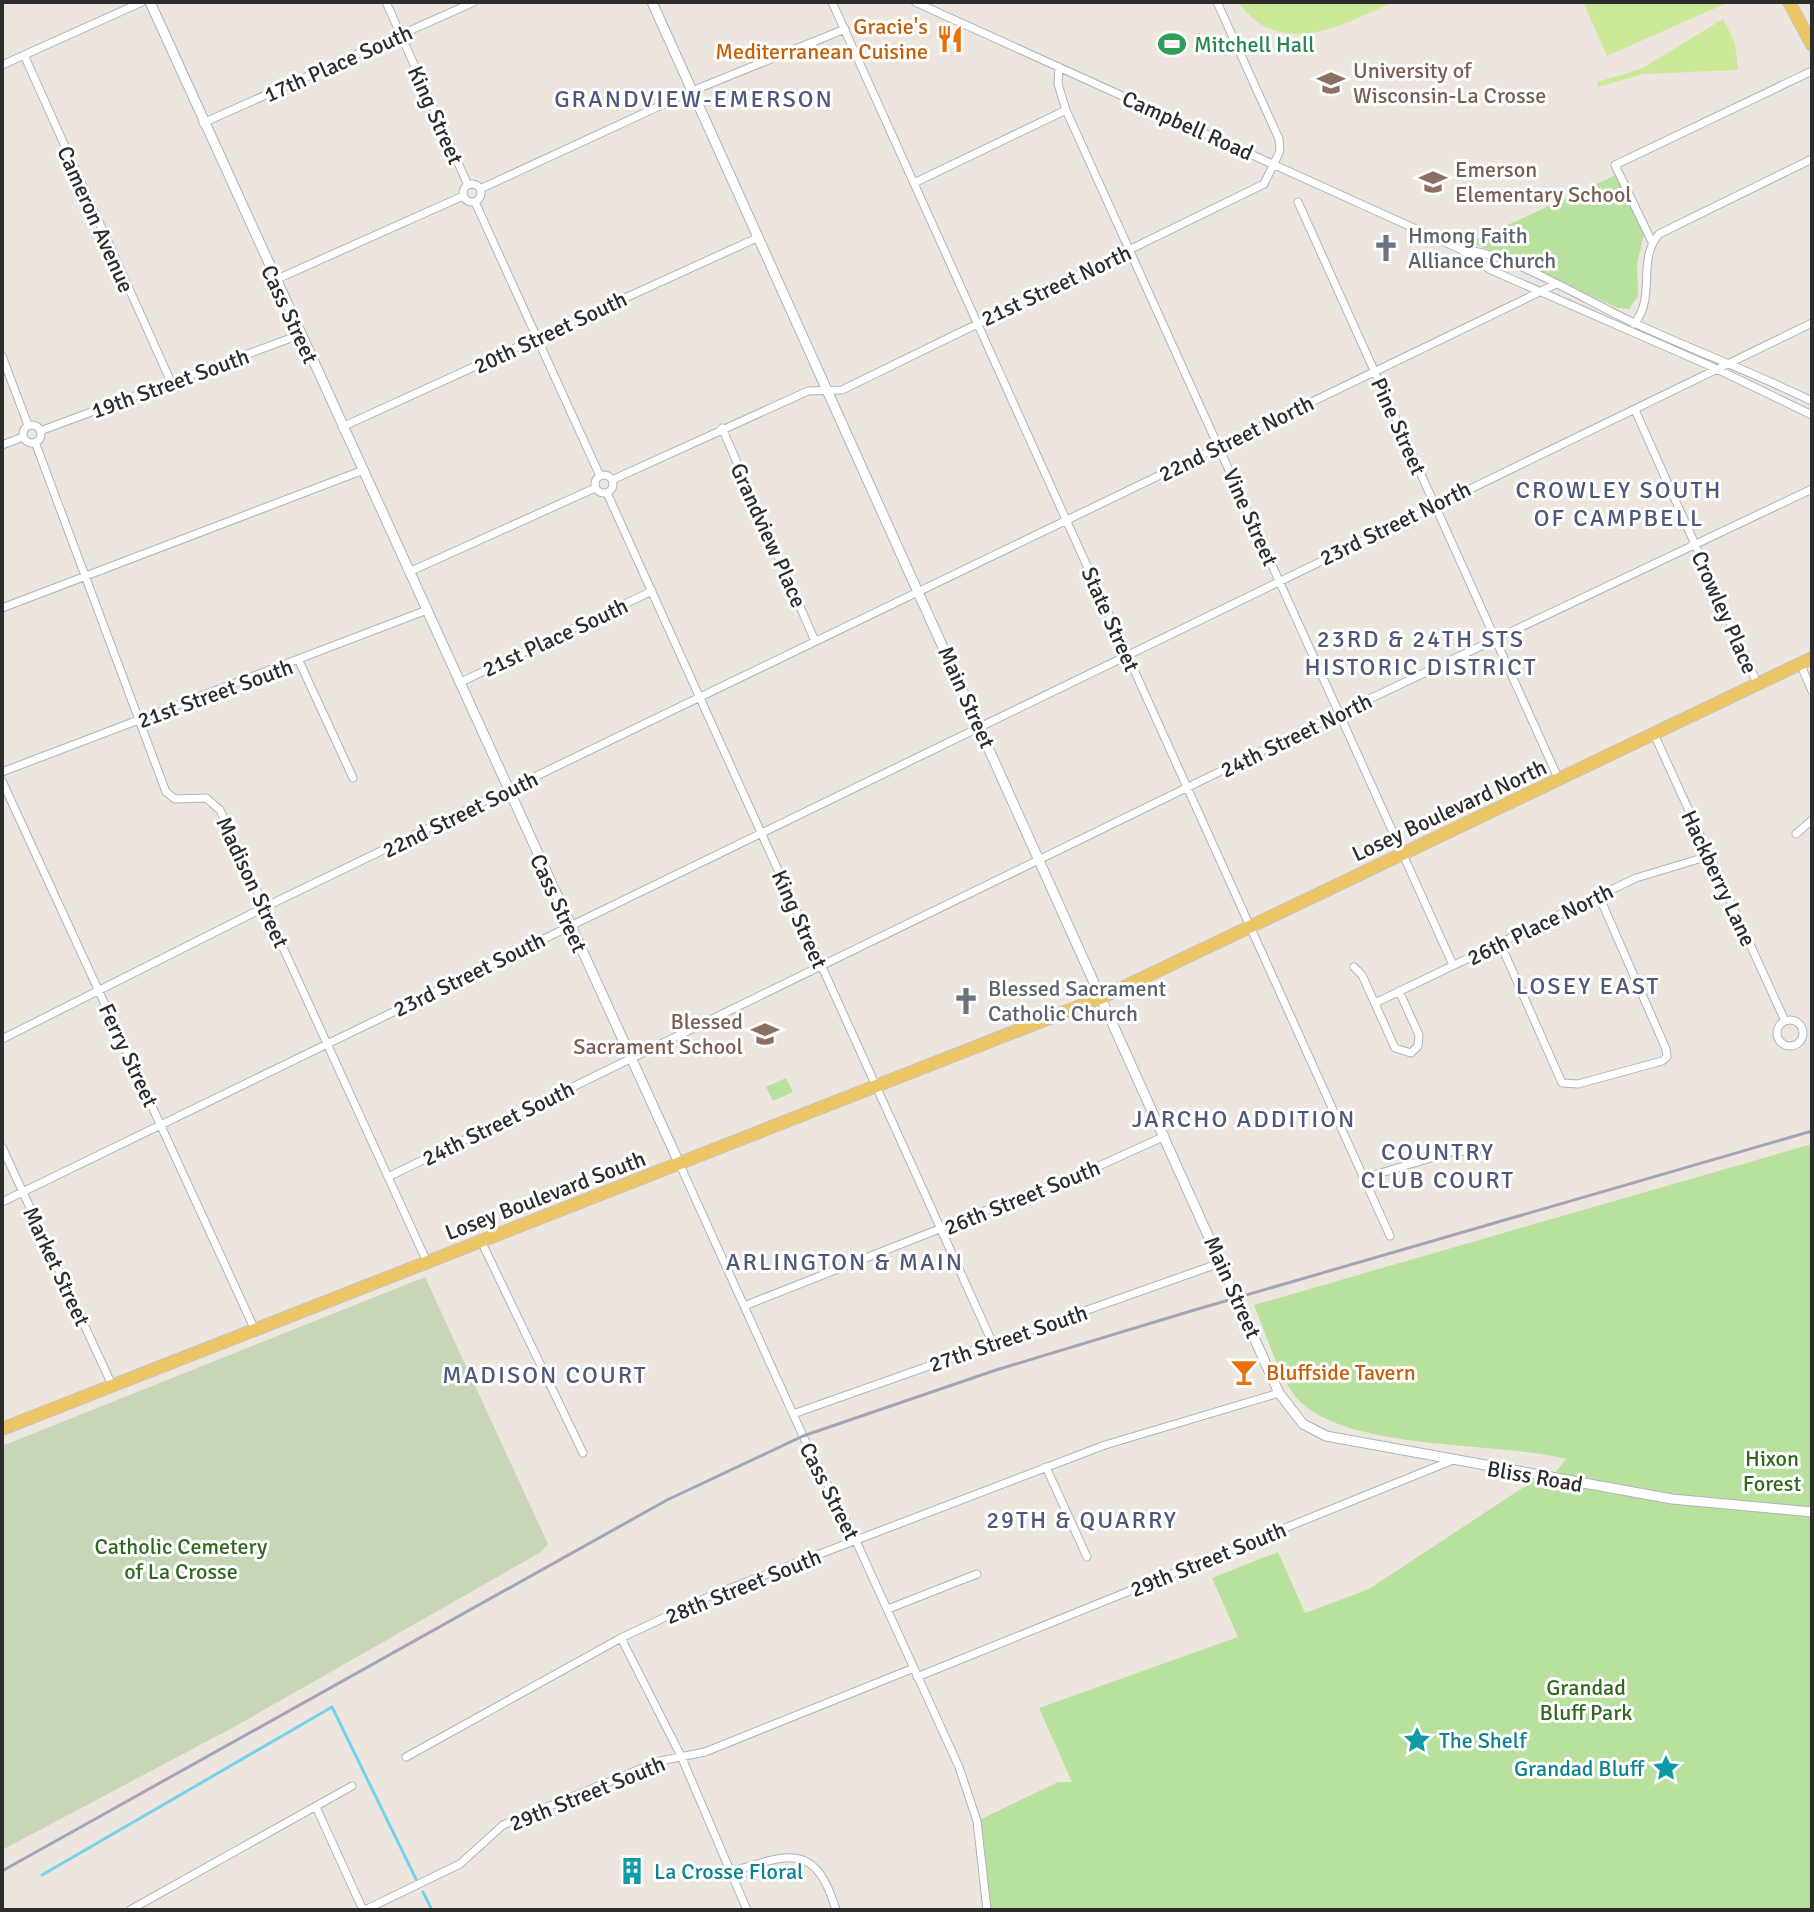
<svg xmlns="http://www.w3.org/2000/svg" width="1814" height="1912" font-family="Signika,sans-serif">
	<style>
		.green { fill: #b8e19d }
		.cemetery { fill: #c7d6b6 }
		.pitch { fill: #cbe899 }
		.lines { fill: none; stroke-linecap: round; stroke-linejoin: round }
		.stream { stroke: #76d1eb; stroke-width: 3 }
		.minor-casing { stroke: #afb2bc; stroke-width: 9 }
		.tertiary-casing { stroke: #afb2bc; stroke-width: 11 }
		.primary-casing { stroke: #c4c4c4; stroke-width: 14 }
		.minor { stroke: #fff; stroke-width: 7 }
		.tertiary { stroke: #fff; stroke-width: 9 }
		.primary { stroke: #ecc664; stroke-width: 12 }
		.rail { stroke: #a1a5b5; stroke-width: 3 }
		.labels { text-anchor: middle; stroke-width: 6; stroke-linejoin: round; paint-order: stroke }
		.food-label { font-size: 22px; fill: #c56008; stroke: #fff; text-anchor: end }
		.leisure-label { font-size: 22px; fill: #27864d; stroke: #fff; text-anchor: start }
		.street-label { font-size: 22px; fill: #2c2c2c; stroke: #fff }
		.education-label { font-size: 22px; fill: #785e54; stroke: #fff; text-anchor: start }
		.worship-label { font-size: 22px; fill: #5b616d; stroke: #fff; text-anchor: start }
		.park-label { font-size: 22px; fill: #30681d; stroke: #fff }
		.culture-label { font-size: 22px; fill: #0d838f; stroke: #fff; text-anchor: start }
		.neighbourhood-label { font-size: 24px; letter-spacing: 2px; fill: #4d587b; stroke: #fff }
	</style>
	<rect width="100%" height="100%" fill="#ede6df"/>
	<path class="green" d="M 1616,175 L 1644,234 L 1637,264 L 1638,296 L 1629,309 L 1618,308 L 1471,242 Z
		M 786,1078 L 793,1092 L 773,1101 L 766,1087 Z
		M 1812,1144 L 1812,1910 L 990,1910 L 983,1835 L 977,1821 L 1058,1782 L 1072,1782 L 1039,1708 L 1238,1637 L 1212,1578 L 1278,1552 L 1305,1613 L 1369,1589 L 1539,1477 L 1550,1479 L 1566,1459 C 1497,1440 1330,1454 1290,1389 C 1275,1364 1265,1332 1254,1305 Z"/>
	<path class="cemetery" d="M 425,1277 L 548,1544 L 541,1552 L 234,1727 L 2,1850 L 2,1446 Z"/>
	<path class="pitch" d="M 1238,2 L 1393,2 C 1342,25 1281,61 1238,2 Z
		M 1583,2 L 1729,2 L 1607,56 Z
		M 1723,19 L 1735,43 L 1738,70 L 1643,74 L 1598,87 L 1597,82 L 1641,69 Z"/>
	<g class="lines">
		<path class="stream" d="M 42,1875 L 332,1707 L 416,1879
			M 423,1892 L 432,1910"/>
		<g class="minor-casing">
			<path id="minor" d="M 386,2 L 468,185
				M 832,2 L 1390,1236
				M 915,2 L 1460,249 C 1508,252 1585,300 1630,321 C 1690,349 1752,372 1812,401
				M 24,55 L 171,382
				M 2,65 L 142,2
				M 1059,67 L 1058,84 L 1066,110 L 1453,965
				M 203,123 L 474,2
				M 914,183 L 1066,110
				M463 193a9 9 0 1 1 18 0a9 9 0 1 1-18 0Z
				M 480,189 L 692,91 L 845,29
				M 475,202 L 600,476
				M 1298,202 L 1559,780
				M 1652,242 L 1615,165 L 1812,71
				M 1460,249 L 1491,270 L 1717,369 L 1812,415
				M 275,280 L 463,196
				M 1634,324 C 1657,297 1636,261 1659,234 L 1812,159
				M 2,356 L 28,425
				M 1635,410 L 1757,683
				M23 434a9 9 0 1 1 18 0a9 9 0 1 1-18 0Z
				M 342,427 L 759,237
				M 722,428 L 815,641
				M 40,431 L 299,335
				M 35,442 L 166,792 L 175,799 L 206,798 L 220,810 L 427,1262
				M 2,445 L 23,437
				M595 484a9 9 0 1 1 18 0a9 9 0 1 1-18 0Z
				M 612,480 L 808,391 L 842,390 L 1264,184 L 1280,151 L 1279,139 L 1217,2
				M 607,493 L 993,1344
				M 409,572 L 595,488
				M 2,608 L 361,471
				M 299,661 L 353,778
				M 1800,663 L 1812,691
				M 459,683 L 652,591
				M 1654,734 L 1785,1021
				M 2,772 L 427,610
				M 2,781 L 255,1330
				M 1796,834 L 1812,820
				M 1500,943 L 1562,1083 L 1578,1084 L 1662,1061 L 1667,1057 L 1666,1049 L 1599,896
				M 1354,967 L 1362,975 L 1395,1048 L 1411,1053 L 1418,1046 L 1419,1035 L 1399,991
				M 1375,1003 L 1636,878 L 1709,856
				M1777 1033a13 13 0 1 1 26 0a13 13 0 1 1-26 0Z
				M 2,1039 L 265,907 L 1554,285
				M 2,1147 L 112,1385
				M 680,1165 L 803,1436 L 856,1541 L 959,1767 L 977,1821 L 987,1910
				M 388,1177 L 1340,713 L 1812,489
				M 1364,1178 L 1451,1152 L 1477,1151
				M 2,1202 L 1812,323
				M 481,1241 L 583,1453
				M 744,1306 L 1099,1166 L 1165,1136
				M 793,1414 L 1223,1262
				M 1046,1467 L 1087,1557
				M 888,1609 L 977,1574
				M 621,1638 L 681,1756 L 747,1910
				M 917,1677 L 1453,1460
				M 406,1757 L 621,1638 L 710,1596 L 1105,1445 L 1279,1393
				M 316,1807 L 363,1910
				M 730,1872 C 788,1855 815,1840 836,1910
				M 130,1910 L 352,1786
				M 365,1910 L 460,1864 L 503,1825 L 660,1761 L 705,1752 L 914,1668"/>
		</g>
		<g class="tertiary-casing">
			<path id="tertiary" d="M 150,2 L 680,1165
				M 652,2 L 1279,1393 L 1303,1424 L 1326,1436 L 1672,1499 L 1812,1512"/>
		</g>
		<g class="primary-casing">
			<path id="primary" d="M 1789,2 L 1812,45
				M 2,1429 L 1103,997 L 1812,658"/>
		</g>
		<use href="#minor" class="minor"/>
		<use href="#tertiary" class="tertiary"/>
		<use href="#primary" class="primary"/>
		<path class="rail" d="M 2,1871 L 667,1500 L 803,1436 L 996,1370 L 1191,1311 L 1812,1131"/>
	</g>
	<defs>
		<g id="restaurant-bare" transform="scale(2.16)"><path d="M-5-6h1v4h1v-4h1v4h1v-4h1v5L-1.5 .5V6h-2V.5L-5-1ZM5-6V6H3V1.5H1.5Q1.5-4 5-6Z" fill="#e8710a" stroke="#fff" stroke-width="2.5" paint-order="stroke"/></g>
		<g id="stadium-bare" transform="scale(2.16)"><path d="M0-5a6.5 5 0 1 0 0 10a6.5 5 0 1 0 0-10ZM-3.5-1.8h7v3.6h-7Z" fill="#2e9e5b" stroke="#fff" stroke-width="2.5" paint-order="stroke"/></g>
		<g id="university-bare" transform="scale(2.16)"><path d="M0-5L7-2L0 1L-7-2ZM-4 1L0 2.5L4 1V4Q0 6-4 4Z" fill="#8d6e63" stroke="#fff" stroke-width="2.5" paint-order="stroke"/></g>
		<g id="school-bare" transform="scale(2.16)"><path d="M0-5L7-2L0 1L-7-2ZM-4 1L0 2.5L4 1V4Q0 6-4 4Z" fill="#8d6e63" stroke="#fff" stroke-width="2.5" paint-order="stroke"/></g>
		<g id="church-bare" transform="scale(2.16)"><path d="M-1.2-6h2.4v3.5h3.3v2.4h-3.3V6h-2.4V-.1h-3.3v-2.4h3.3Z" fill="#6b7280" stroke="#fff" stroke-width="2.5" paint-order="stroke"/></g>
		<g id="bar-bare" transform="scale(2.16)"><path d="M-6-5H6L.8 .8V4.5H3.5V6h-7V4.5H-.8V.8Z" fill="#e8710a" stroke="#fff" stroke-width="2.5" paint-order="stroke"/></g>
		<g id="sight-bare" transform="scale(2.16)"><path d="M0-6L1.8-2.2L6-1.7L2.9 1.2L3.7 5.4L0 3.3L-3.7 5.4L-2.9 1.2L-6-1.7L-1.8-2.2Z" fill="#0f9aa8" stroke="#fff" stroke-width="2.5" paint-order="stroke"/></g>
		<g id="building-bare" transform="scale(2.16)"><path d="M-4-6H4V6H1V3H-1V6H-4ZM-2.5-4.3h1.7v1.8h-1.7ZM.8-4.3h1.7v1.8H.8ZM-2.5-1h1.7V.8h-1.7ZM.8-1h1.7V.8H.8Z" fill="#0f9aa8" stroke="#fff" stroke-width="2.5" paint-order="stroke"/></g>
	</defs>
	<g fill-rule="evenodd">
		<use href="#restaurant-bare" x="950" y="39"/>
		<use href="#stadium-bare" x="1172" y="44"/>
		<use href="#university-bare" x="1331" y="83"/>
		<use href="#school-bare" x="1433" y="182"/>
		<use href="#church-bare" x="1386" y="248"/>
		<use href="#church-bare" x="966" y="1001"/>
		<use href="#school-bare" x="765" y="1034"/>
		<use href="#bar-bare" x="1244" y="1372"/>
		<use href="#sight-bare" x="1417" y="1740"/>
		<use href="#sight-bare" x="1666" y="1768"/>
		<use href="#building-bare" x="632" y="1871"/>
	</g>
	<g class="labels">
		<g class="food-label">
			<text x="928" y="34">Gracie's<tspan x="928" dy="25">Mediterranean Cuisine</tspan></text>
			<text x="1266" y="1380" text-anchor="start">Bluffside Tavern</text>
		</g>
		<g class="leisure-label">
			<text x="1194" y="52">Mitchell Hall</text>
		</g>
		<g class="street-label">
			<text transform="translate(338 63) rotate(-24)" y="8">17th Place South</text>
			<text transform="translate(436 115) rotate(66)" y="8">King Street</text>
			<text transform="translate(1188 125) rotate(24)" y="8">Campbell Road</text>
			<text transform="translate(96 219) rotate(66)" y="8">Cameron Avenue</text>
			<text transform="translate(1056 285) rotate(-25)" y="8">21st Street North</text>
			<text transform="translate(290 314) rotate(65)" y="8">Cass Street</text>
			<text transform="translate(550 332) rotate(-25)" y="8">20th Street South</text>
			<text transform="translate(170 383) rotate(-20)" y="8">19th Street South</text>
			<text transform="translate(1399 426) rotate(66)" y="8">Pine Street</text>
			<text transform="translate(1236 438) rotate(-26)" y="8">22nd Street North</text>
			<text transform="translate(1251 517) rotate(66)" y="8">Vine Street</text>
			<text transform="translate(1395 523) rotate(-26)" y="8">23rd Street North</text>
			<text transform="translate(769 535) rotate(66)" y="8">Grandview Place</text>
			<text transform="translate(1725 612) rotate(66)" y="8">Crowley Place</text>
			<text transform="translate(1111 619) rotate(66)" y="8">State Street</text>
			<text transform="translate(555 637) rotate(-25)" y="8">21st Place South</text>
			<text transform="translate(215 693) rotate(-20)" y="8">21st Street South</text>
			<text transform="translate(967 697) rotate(66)" y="8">Main Street</text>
			<text transform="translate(1296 735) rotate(-26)" y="8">24th Street North</text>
			<text transform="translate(1449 810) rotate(-25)" y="8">Losey Boulevard North</text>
			<text transform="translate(460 814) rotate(-26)" y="8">22nd Street South</text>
			<text transform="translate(1719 878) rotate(65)" y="8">Hackberry Lane</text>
			<text transform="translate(253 882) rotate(65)" y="8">Madison Street</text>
			<text transform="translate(559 903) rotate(65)" y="8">Cass Street</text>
			<text transform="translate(800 919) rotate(66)" y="8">King Street</text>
			<text transform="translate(1540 924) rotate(-26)" y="8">26th Place North</text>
			<text transform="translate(469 974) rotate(-26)" y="8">23rd Street South</text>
			<text transform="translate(129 1055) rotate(65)" y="8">Ferry Street</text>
			<text transform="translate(498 1123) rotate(-26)" y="8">24th Street South</text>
			<text transform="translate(545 1195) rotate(-21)" y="8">Losey Boulevard South</text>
			<text transform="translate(1022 1197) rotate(-22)" y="8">26th Street South</text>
			<text transform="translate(57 1266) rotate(65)" y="8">Market Street</text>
			<text transform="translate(1233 1287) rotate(66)" y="8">Main Street</text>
			<text transform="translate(1008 1338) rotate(-19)" y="8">27th Street South</text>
			<text transform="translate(1535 1476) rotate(10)" y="8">Bliss Road</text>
			<text transform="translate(830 1491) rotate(63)" y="8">Cass Street</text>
			<text transform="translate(1208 1559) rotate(-22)" y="8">29th Street South</text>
			<text transform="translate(743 1586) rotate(-22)" y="8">28th Street South</text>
			<text transform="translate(587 1793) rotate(-22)" y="8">29th Street South</text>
		</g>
		<g class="education-label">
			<text x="1353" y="78">University of<tspan x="1353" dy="25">Wisconsin-La Crosse</tspan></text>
			<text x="1455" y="177">Emerson<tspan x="1455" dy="25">Elementary School</tspan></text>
			<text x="743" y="1029" text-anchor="end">Blessed<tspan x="743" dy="25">Sacrament School</tspan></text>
		</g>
		<g class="worship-label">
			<text x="1408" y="243">Hmong Faith<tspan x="1408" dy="25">Alliance Church</tspan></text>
			<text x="988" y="996">Blessed Sacrament<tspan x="988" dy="25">Catholic Church</tspan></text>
		</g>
		<g class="park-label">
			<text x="1772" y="1466">Hixon<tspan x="1772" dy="25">Forest</tspan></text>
			<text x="181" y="1554">Catholic Cemetery<tspan x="181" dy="25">of La Crosse</tspan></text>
			<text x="1586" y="1695">Grandad<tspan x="1586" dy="25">Bluff Park</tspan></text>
		</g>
		<g class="culture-label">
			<text x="1439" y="1748">The Shelf</text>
			<text x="1644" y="1776" text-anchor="end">Grandad Bluff</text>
			<text x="654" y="1879">La Crosse Floral</text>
		</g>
		<g class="neighbourhood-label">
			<text x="694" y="107">GRANDVIEW-EMERSON</text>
			<text x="1619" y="498">CROWLEY SOUTH<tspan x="1619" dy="28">OF CAMPBELL</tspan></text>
			<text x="1421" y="647">23RD &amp; 24TH STS<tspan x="1421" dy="28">HISTORIC DISTRICT</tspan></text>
			<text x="1588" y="994">LOSEY EAST</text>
			<text x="1244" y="1127">JARCHO ADDITION</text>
			<text x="1438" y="1160">COUNTRY<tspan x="1438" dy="28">CLUB COURT</tspan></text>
			<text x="845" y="1270">ARLINGTON &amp; MAIN</text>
			<text x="545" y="1383">MADISON COURT</text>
			<text x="1082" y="1528">29TH &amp; QUARRY</text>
		</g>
	</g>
	<rect width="1814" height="1912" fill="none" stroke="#2c2c2c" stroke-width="8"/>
</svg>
